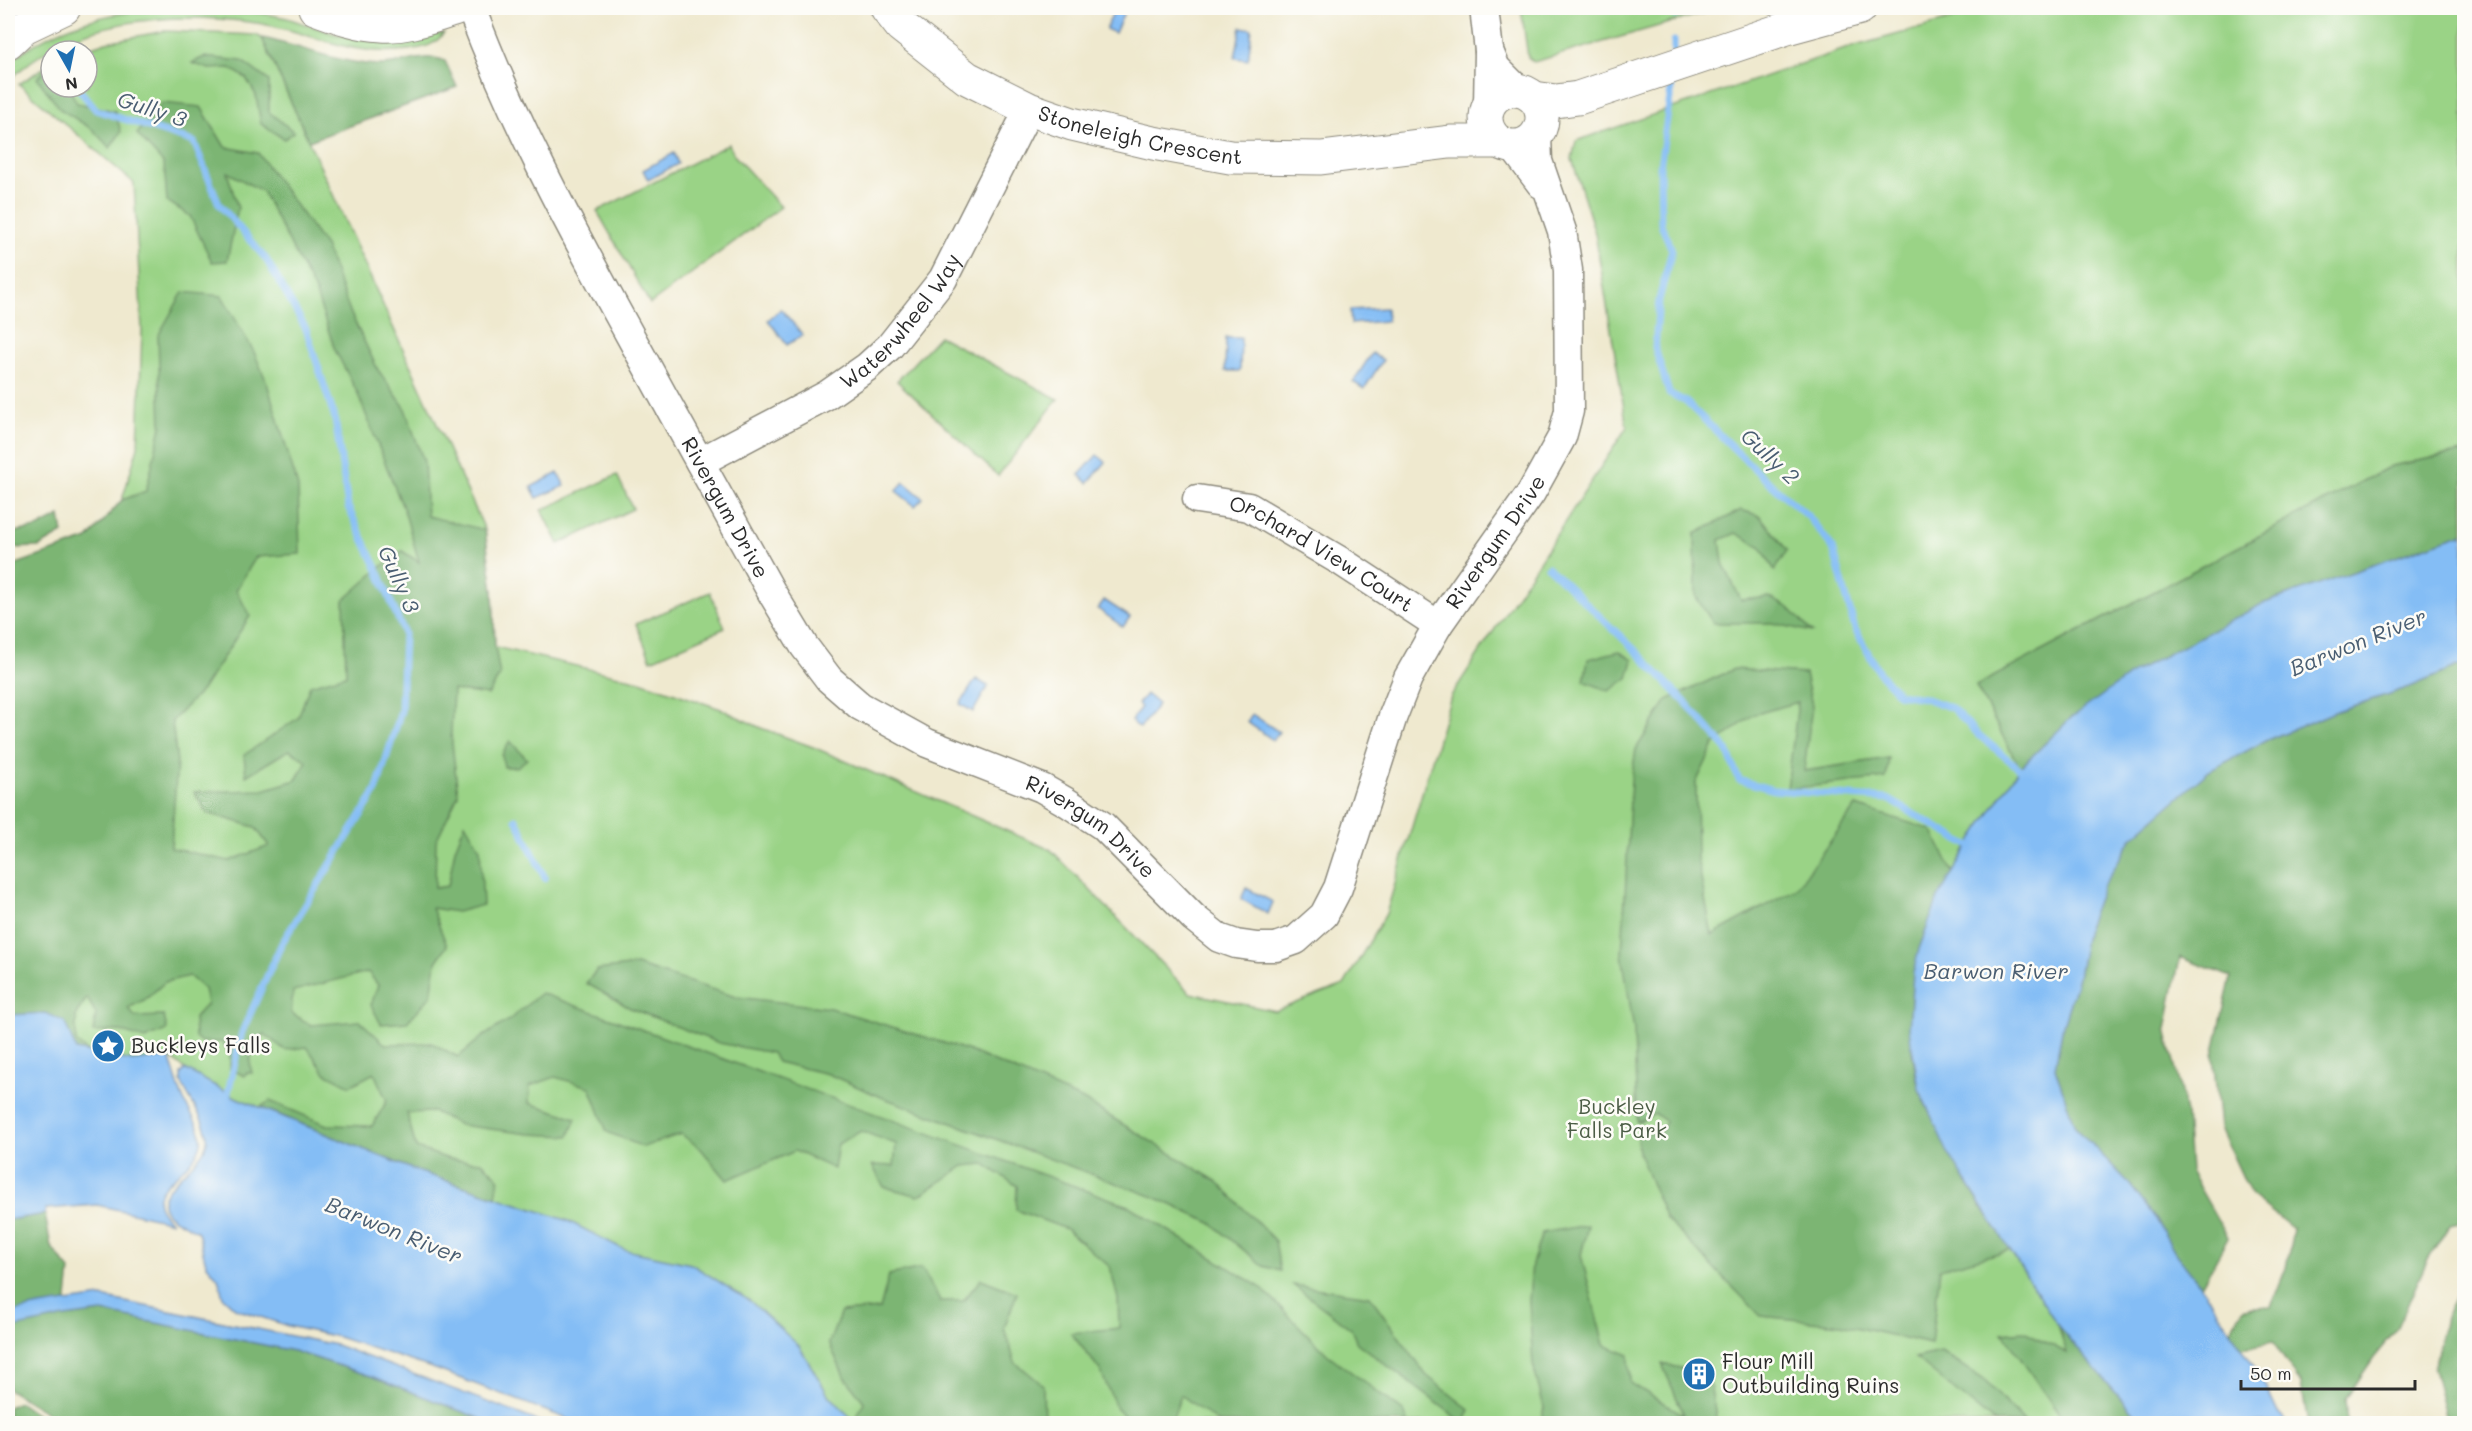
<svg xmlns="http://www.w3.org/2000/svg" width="2472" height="1431" font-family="Mali,sans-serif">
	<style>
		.green { fill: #9ad386; stroke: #627f58; stroke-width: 1.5 }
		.forest { fill: #7bb573; stroke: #53704f; stroke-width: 1.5 }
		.water { fill: #84bdf5; stroke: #587490; stroke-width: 1.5 }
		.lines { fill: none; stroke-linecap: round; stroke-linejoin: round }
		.stream { stroke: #84bdf5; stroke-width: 7 }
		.minor-casing { stroke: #8d8a7d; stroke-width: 31 }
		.tertiary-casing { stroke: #8d8a7d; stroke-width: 35 }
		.minor { stroke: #fff; stroke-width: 28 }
		.tertiary { stroke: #fff; stroke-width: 33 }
		.labels { text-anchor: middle; stroke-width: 5; stroke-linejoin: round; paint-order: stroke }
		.street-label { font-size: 21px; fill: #2b2b2b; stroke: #fdfcf7 }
		.poi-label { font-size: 21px; fill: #2b2b2b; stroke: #fdfcf7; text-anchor: start }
		.park-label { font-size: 21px; fill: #4c5d46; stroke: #fdfcf7 }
		.water-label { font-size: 22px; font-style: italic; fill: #4a5e72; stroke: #fdfcf7 }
	</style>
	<rect width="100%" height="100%" fill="#fdfcf7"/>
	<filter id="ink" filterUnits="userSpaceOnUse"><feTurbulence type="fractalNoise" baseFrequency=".0167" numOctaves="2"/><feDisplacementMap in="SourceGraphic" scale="12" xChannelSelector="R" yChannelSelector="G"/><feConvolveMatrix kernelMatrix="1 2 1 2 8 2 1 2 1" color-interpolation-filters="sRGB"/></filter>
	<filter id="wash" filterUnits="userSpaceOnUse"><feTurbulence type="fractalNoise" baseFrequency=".008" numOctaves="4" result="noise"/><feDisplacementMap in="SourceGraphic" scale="24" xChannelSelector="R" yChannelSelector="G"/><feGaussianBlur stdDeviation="1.35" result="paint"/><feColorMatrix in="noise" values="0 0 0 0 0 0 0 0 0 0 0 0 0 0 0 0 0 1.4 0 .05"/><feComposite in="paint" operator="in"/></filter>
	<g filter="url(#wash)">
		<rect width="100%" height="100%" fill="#efe9cf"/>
		<path class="green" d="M 163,8 L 240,9 L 287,18 L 335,34 L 377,41 L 444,33 C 434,46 424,48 408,50 C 350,58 311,31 256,23 C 172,11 69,17 8,82 L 8,64 C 51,25 106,13 163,8 Z
			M 1521,8 L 1721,8 L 1534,62 L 1528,57 Z
			M 1993,8 L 2464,8 L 2464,452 L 2391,466 L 1976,686 L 2020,768 L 1973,838 L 1938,898 L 1947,1151 L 2058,1326 L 2142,1423 L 856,1423 L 827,1393 L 799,1346 L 750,1301 L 691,1264 L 625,1250 L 566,1220 L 417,1171 L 237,1098 L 185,1069 L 169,1057 L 132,1061 L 76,1050 L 8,575 L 21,563 L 88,539 L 122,500 L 138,447 L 142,330 L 134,183 L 19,84 L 51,63 L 51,87 L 87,87 L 87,51 L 80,51 L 106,42 L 165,31 L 256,35 L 262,38 L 485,530 L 493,592 L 495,647 L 640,681 L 721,709 L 761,728 L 813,747 L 1051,850 L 1190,993 L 1275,1011 L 1344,985 L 1386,914 L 1451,696 L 1627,427 L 1595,233 L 1572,159 L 1576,141 L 1848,48 Z
			M 729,144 L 734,155 L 781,207 L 650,304 L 597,211 Z
			M 939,336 L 1058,399 L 998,476 L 897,381 Z
			M 617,475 L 633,509 L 559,544 L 542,510 Z
			M 710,592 L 725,628 L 651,660 L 636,624 Z"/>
		<path class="forest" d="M 262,38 C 302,46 339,64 381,65 C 402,65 424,52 445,61 L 457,87 L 309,141 Z
			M 204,57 L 242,61 L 269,81 L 269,112 L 294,132 L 284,139 L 261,124 L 256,95 L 246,78 L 230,68 L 209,69 L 192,63 Z
			M 51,64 L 51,87 L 68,87 L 77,103 L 115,111 L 121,132 L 110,148 L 92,129 L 60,109 L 37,78 Z
			M 162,103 L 201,107 L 225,147 L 258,153 L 325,246 L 351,314 L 378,370 L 404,406 L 424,462 L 427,516 L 485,530 L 493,592 L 495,647 L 500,675 L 488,695 L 453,690 L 451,734 L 458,795 L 436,841 L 435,888 L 448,886 L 455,849 L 465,823 L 480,849 L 483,905 L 457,912 L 432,908 L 447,946 L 436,962 L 431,996 L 407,1022 L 381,1024 L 371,1005 L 378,985 L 368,972 L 293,991 L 291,1013 L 311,1025 L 360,1021 L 385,1044 L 432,1043 L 458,1057 L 482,1037 L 509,1020 L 541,993 L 1113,1200 L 1129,1206 L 1260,1287 L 1327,1354 L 1403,1411 L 1409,1423 L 1219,1423 L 1181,1395 L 1171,1423 L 1132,1423 L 1117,1409 L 1100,1370 L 1071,1333 L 1119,1328 L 1118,1299 L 1110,1267 L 1066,1229 L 1016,1210 L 1017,1186 L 984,1164 L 964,1166 L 919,1196 L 884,1187 L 872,1165 L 894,1166 L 896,1144 L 861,1131 L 838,1144 L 834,1169 L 795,1151 L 727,1180 L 701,1149 L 681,1134 L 643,1147 L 607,1132 L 590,1087 L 555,1077 L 530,1086 L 529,1103 L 576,1118 L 569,1136 L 529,1134 L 460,1125 L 434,1112 L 407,1113 L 416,1148 L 449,1159 L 482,1162 L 499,1178 L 496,1197 L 417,1171 L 260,1107 L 270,1101 L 327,1125 L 372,1126 L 387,1101 L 374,1073 L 350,1086 L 325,1073 L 307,1047 L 285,1050 L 264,1034 C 254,1046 247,1058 252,1073 L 246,1073 L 245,1076 L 230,1069 L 230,1054 L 222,1042 L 201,1042 L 195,1037 L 194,1018 L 207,1004 L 204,989 L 189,976 L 165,982 L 146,999 L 128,1008 L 135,1017 L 164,1016 L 167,1030 L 145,1039 L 119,1031 L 93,1032 L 96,1014 L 87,998 L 76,1014 L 76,1042 L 88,1052 L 76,1050 L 8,1019 L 8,567 L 88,539 L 122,500 L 146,491 L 161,427 L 158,336 L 183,292 L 222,296 L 254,352 L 267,383 L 298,487 L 300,554 L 256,557 L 236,590 L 250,616 L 202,690 L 172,721 L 177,762 L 171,848 L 229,861 L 269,846 L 255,827 L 207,813 L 194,792 L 263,790 L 296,780 L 307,761 L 289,750 L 246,776 L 244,755 L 298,718 L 310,685 L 346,675 L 344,600 L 390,559 L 402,551 L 419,562 L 405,513 L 357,392 L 335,350 L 315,291 L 262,191 L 227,172 L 238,208 L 227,261 L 212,262 L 190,216 L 167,201 L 164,164 L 137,134 Z
			M 2464,452 L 2464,533 L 2262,604 L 2071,718 L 2020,768 L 1976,686 L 2391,466 Z
			M 1741,510 L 1760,516 L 1787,550 L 1775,571 L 1761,547 L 1736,533 L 1720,540 L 1723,563 L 1741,600 L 1769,597 L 1789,608 L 1812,632 L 1772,623 L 1713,623 L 1696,597 L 1695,534 Z
			M 60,516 L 63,533 L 39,547 L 8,548 L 8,533 L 37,528 Z
			M 1619,651 L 1633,660 L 1628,678 L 1609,691 L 1584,681 L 1588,659 Z
			M 2464,664 L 2464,1221 L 2450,1224 L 2426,1263 L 2397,1329 L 2374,1357 L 2345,1400 L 2347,1423 L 2308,1423 L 2301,1384 L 2273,1342 L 2242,1348 L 2230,1331 L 2243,1308 L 2271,1306 L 2286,1268 L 2293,1229 L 2251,1195 L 2220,1128 L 2213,1055 L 2231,977 L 2180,957 L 2166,1029 L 2186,1113 L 2190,1171 L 2228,1238 L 2201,1286 L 2175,1254 L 2156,1219 L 2127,1181 L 2075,1127 L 2055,1068 L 2063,1025 L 2078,977 L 2087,927 L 2102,888 L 2131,838 L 2209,771 L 2267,740 L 2337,711 L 2410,687 Z
			M 1734,669 L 1805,674 L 1812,705 L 1804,771 L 1889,758 L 1886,778 L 1787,789 L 1798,702 L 1753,715 L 1714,745 L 1696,783 L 1697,858 L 1712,935 L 1796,889 L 1856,806 L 1932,830 L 1953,873 C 1914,939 1899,1012 1919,1087 C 1921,1097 1927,1107 1932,1117 C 1953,1164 1982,1207 2010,1250 L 1940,1269 L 1931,1344 L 1841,1324 L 1761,1316 L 1666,1219 L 1639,1153 L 1637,1135 L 1661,1132 L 1666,1121 L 1655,1114 L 1637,1122 L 1634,1030 L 1622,954 L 1631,781 L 1636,749 L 1667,700 Z
			M 510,741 L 527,759 L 517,767 L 504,767 L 502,755 Z
			M 636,965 L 736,997 L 830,1008 L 967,1050 L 1083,1100 L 1218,1182 L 1275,1241 L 1280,1271 L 1263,1266 L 1211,1223 L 1154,1197 L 881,1097 L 828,1074 L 777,1062 L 772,1053 L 719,1043 L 630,1008 L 586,983 L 597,970 Z
			M 45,1214 L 51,1247 L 70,1270 L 65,1317 L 102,1312 L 294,1351 L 371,1376 L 491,1423 L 59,1423 L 41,1409 L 8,1389 L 8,1220 Z
			M 1588,1225 L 1581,1255 L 1604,1345 L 1629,1355 L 1630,1383 L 1684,1415 L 1662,1364 L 1686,1369 L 1710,1383 L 1717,1423 L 1541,1423 L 1544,1407 L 1533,1365 L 1529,1301 L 1532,1264 L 1542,1233 Z
			M 922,1268 L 940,1301 L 963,1301 L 981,1279 L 1017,1293 L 1004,1328 L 1015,1362 L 1043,1385 L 1044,1423 L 856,1423 L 854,1421 L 864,1402 L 843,1374 L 829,1343 L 841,1312 L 880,1309 L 889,1275 Z
			M 2464,1281 L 2464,1423 L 2448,1423 L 2434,1369 L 2445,1317 Z
			M 1293,1285 L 1370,1296 L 1426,1375 L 1470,1410 L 1464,1423 L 1357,1343 L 1351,1329 Z
			M 2058,1326 L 2142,1423 L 2065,1423 L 2003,1333 L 2024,1331 L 2067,1353 Z
			M 1941,1352 L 1983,1379 L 2025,1423 L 1995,1423 L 1915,1358 Z
			M 19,1402 L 43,1419 L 45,1423 L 8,1423 L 8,1407 Z"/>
		<path class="water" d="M 1115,8 L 1126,8 L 1115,33 L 1106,29 Z
			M 1241,27 L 1252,29 L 1248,60 L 1235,58 Z
			M 674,153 L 678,164 L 648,180 L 643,170 Z
			M 1386,308 L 1387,321 L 1351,324 L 1350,310 Z
			M 781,309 L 803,335 L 787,345 L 768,320 Z
			M 1226,338 L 1241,338 L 1240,371 L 1225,371 Z
			M 1372,353 L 1383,360 L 1364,389 L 1353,382 Z
			M 1097,455 L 1106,462 L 1088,483 L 1079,475 Z
			M 558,473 L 565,486 L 537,498 L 531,487 Z
			M 904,482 L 923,498 L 915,506 L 896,491 Z
			M 2464,533 L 2464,664 L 2410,687 L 2337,711 L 2267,740 L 2209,771 L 2132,838 L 2102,888 L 2087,927 L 2078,977 L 2063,1025 L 2055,1068 L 2075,1127 L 2127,1181 L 2156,1219 L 2175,1253 L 2201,1286 L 2261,1377 L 2278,1413 L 2287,1423 L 2142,1423 L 2058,1326 L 1947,1151 L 1919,1089 L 1909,1030 L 1913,973 L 1919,949 L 1938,898 L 1973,838 L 2020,768 L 2071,718 L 2134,672 L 2262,604 Z
			M 1104,600 L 1130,617 L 1123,627 L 1098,609 Z
			M 976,679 L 988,686 L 973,712 L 960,704 Z
			M 1146,694 L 1158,704 L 1140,728 L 1131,721 L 1141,707 L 1138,704 Z
			M 1252,714 L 1279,732 L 1273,740 L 1247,722 Z
			M 1246,888 L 1273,902 L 1268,914 L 1241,899 Z
			M 46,1013 L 65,1022 L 76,1050 L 132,1061 L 169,1057 C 174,1070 177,1083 182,1096 C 187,1110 200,1123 201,1138 C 202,1141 200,1148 198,1151 C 186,1177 134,1191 172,1222 L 97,1205 L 46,1209 L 45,1214 L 8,1220 L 8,1015 Z
			M 185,1069 L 237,1098 L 417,1171 L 566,1220 L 625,1250 L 691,1264 L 750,1301 L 799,1346 L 827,1393 L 856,1423 L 578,1423 L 438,1370 L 338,1337 L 288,1326 L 236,1309 L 223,1297 L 218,1278 L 206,1264 L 198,1232 C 188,1226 173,1221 166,1212 C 148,1188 211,1163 207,1136 C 204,1117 188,1099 181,1081 L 181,1074 Z
			M 101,1297 L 336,1345 L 543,1423 L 491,1423 L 371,1376 L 294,1351 L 102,1312 L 65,1317 L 8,1329 L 8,1313 L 39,1306 Z"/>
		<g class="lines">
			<path class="stream" d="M 1675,15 L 1675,8
				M 1674,56 L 1674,41
				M 1673,76 L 1660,167 L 1661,224 L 1672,250 L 1659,300 L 1655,348 L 1669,393 L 1686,402 L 1765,479 L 1808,516 L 1833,548 L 1855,629 L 1880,674 L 1899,694 L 1924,698 L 1952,708 L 1980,736 L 2026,774
				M 77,87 L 96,110 L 194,142 L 219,204 L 266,259 L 306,329 L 335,419 L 348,507 L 377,568 L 404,633 L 401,711 L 376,791 L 282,943 L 242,1032 L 226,1101
				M 1548,567 L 1634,649 L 1689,706 L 1727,750 L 1739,780 L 1774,790 L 1888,799 L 1975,849
				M 516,819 L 545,878"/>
		</g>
	</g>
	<g filter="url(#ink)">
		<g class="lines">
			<g class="minor-casing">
				<g id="minor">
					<path id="s1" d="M 471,8 C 513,120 569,225 627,330 C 675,418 724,506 772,593 L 804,646 L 829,679 L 860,706 L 927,743 L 1042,788 L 1068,803 L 1103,826 L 1194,918 L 1219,938 L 1236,944 L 1257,947 L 1276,947 L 1296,940 L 1324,915 L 1338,888 L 1393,716 L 1408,678 L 1438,625 L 1531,493 L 1562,437 L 1569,411 L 1568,270 L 1562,231 L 1538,161 L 1537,136"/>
					<path d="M 1484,8 L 1489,51 L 1488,106"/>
					<path d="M 1489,51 L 1496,68 L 1518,90"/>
					<path d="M 1513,147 L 1541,184"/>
					<path id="s2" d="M 700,462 L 827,395 L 867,367 L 890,346 L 943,279 L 1029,109"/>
					<path id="s3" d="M 1197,499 L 1249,507 L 1342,562 L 1438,625"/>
				</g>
			</g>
			<g class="tertiary-casing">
				<g id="tertiary">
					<path d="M 315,8 C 336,16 359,24 382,25 C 408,27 436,15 460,8"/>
					<path id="s4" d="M 887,8 L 901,26 L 967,78 L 1029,109 L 1072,124 L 1153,143 L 1230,157 L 1321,158 L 1450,142 L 1497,142"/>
					<path d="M 8,42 L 24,27 L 64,8"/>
					<circle cx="1514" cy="118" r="28"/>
					<path d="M 1534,98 L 1556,101 L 1578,98 L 1790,27 L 1860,8"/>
				</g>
			</g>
			<use href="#minor" class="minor"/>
			<use href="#tertiary" class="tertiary"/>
		</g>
	</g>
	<defs>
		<g id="sight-disc" transform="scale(1.725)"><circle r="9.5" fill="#1f6fb2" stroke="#fdfcf7"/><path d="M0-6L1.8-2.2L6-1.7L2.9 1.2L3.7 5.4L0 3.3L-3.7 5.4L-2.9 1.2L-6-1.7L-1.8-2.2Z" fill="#fff"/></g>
		<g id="building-disc" transform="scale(1.725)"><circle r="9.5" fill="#1f6fb2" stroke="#fdfcf7"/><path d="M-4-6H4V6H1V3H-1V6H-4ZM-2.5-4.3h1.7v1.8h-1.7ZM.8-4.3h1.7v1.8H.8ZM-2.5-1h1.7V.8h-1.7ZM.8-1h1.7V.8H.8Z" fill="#fff"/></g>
	</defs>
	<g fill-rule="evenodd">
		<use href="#sight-disc" x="108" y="1046"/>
		<use href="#building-disc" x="1699" y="1374"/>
	</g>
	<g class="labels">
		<g class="street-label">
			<text dy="7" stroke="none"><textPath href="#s4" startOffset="291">Stoneleigh Crescent</textPath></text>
			<text dy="7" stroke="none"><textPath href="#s2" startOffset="249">Waterwheel Way</textPath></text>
			<text dy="7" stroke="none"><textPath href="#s1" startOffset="561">Rivergum Drive</textPath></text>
			<text dy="7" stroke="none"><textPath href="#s1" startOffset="1767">Rivergum Drive</textPath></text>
			<text dy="7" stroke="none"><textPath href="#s3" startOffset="138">Orchard View Court</textPath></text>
			<text dy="7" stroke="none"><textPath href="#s1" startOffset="1065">Rivergum Drive</textPath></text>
		</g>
		<g class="poi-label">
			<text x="131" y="1053">Buckleys Falls</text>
			<text x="1722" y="1369">Flour Mill<tspan x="1722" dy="24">Outbuilding Ruins</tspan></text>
		</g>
		<g class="park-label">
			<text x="1617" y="1114">Buckley<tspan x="1617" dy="24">Falls Park</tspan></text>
		</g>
		<g class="water-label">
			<text transform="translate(152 109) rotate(18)" y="8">Gully 3</text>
			<text transform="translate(1770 456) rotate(43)" y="8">Gully 2</text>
			<text transform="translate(399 579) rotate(66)" y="8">Gully 3</text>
			<text transform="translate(2358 642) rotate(-22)" y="8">Barwon River</text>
			<text x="1996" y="979">Barwon River</text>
			<text transform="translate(394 1230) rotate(22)" y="8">Barwon River</text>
		</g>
	</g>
	<rect width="2472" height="1431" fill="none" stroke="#fdfcf7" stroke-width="30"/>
	<g transform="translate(69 69) rotate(171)"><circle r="28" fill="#fdfcf7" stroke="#a9a8a5" stroke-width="1.5"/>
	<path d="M0-4.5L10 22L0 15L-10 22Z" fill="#1f6fb2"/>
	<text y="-9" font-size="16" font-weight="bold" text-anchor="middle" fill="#2b2b2b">N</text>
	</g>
	<path d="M2241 1380v9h174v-9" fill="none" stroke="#2b2b2b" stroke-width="3"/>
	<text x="2250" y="1380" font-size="18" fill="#2b2b2b" stroke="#fdfcf7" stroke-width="4.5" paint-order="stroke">50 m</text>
</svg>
